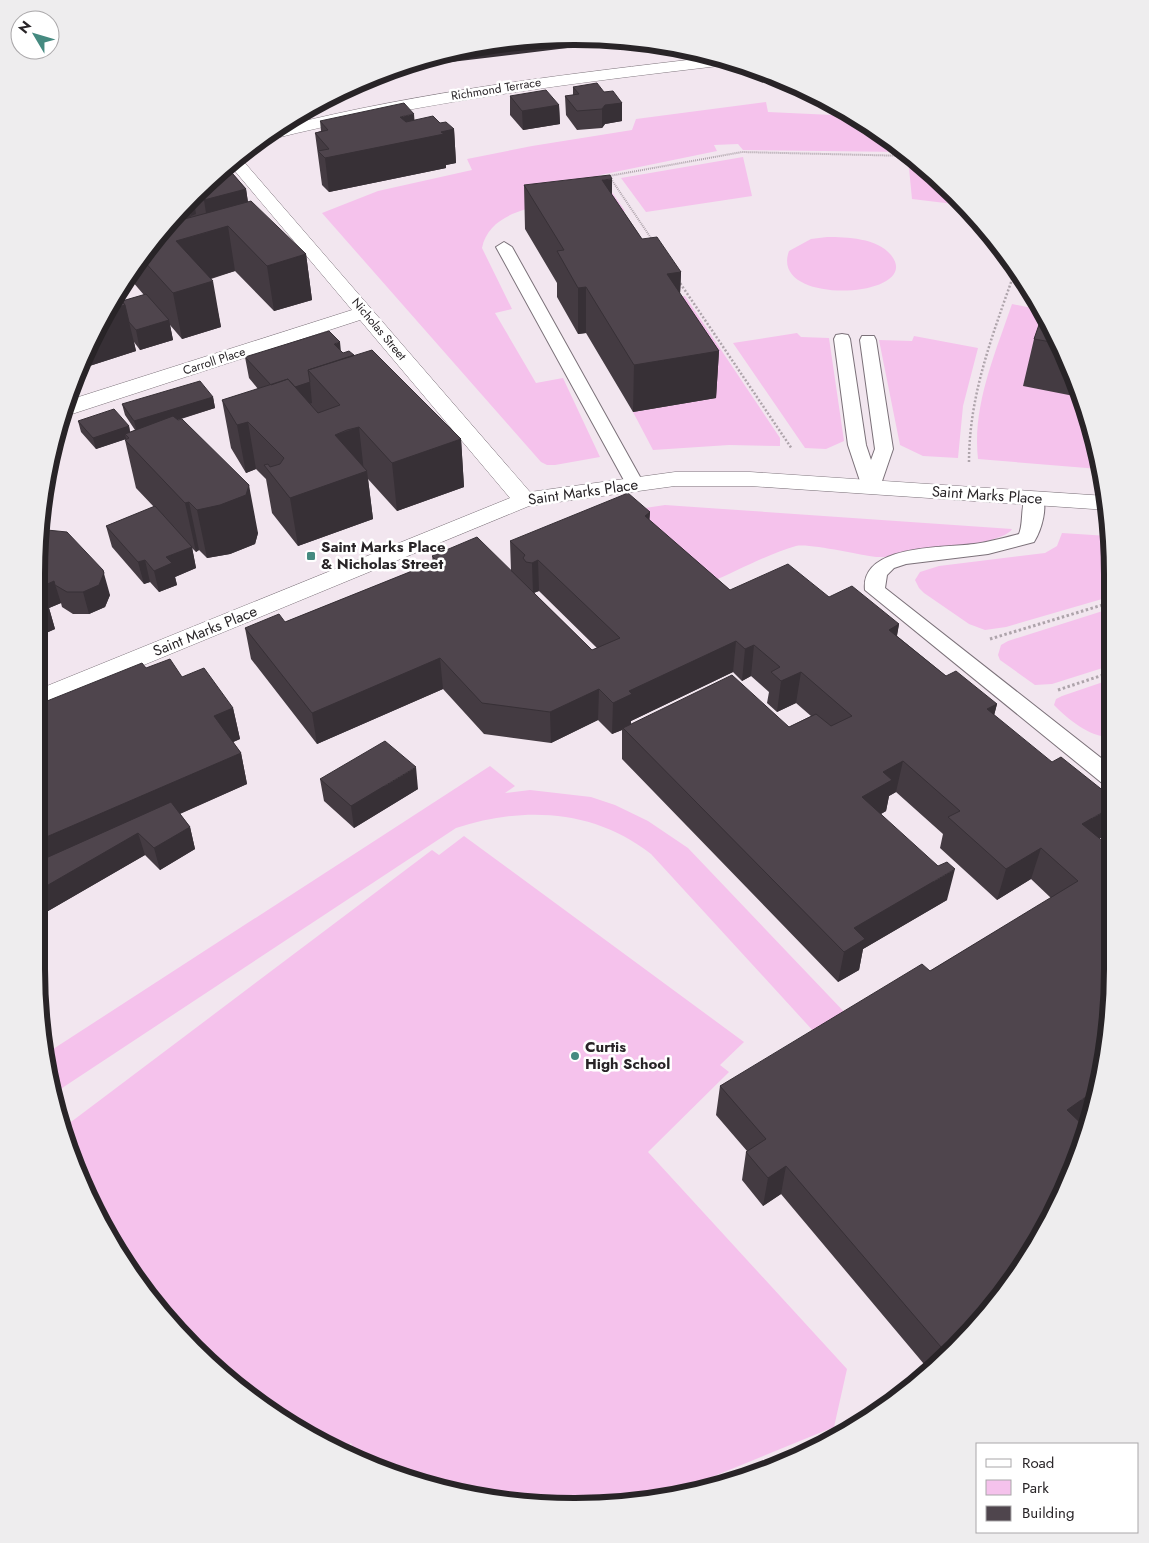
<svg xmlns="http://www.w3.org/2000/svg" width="1149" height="1543" font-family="Jost,sans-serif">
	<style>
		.green { fill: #f5c2ec }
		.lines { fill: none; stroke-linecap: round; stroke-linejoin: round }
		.service-casing { stroke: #7b7179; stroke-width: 2 }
		.minor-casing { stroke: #7b7179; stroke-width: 1 }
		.secondary-casing { stroke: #7b7179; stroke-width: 1 }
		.path-far2 { stroke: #aea4ab; stroke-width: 2; stroke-dasharray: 1 1; stroke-linecap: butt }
		.path-far1 { stroke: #aea4ab; stroke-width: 2.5; stroke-dasharray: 2 2; stroke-linecap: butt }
		.path { stroke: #aea4ab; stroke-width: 3; stroke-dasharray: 2.5 2.5; stroke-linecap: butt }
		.service { fill: #fff; fill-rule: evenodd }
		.minor { fill: #fff; fill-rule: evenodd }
		.secondary { fill: #fff; fill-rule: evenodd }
		.wall { fill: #443b42; fill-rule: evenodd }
		.shaded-wall { fill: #373036 }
		.building { fill: #4f454d; stroke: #373036 }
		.poi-dot { fill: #458a80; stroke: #fff; stroke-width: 2 }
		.labels { text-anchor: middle; stroke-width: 5; stroke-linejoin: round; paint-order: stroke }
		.far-street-label { font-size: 12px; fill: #282427; stroke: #fff }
		.street-label { font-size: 15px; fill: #282427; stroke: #fff }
		.poi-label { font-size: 15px; font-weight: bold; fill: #282427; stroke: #fff; text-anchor: start }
		.rim { fill: none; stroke: #282427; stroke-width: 6 }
	</style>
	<rect width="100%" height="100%" fill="#f2e6ef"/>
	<path class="green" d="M 766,102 L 768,112 L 854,116 L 905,152 L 743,150 L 738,144 L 714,145 L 717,151 L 600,175 L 625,211 L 595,215 L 584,198 C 551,205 490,206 482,248 L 512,309 L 495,313 L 536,383 L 563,378 L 600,457 L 555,465 L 547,465 L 541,462 L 322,213 L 378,191 L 472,170 L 467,159 L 532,146 L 632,130 L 636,119 Z
		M 743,157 L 752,196 L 646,212 L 621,178 Z
		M 908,158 C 930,162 948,189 962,205 L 912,199 Z
		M 827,237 C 847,237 877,238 891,255 C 926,298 768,308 789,251 L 811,239 Z
		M 685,296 L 780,438 L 780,446 L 729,445 L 653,450 L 633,412 L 715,398 L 666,299 Z
		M 1012,304 L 1037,309 L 1044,321 L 1079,397 L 1099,469 L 978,459 C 972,406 995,354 1012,304 Z
		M 797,333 L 801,337 L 829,338 L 844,441 L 826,449 L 805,448 L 733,343 Z
		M 914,336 L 978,348 L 963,406 L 958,458 L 923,456 L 900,445 L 879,340 L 912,341 Z
		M 665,505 L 1012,529 C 1004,545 896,558 876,557 C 859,555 809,543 796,546 C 770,553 737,571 711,582 L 632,510 Z
		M 1062,533 L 1108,536 L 1109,597 L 1006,627 L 985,630 L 969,624 L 924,593 L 919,588 L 915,580 L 920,572 L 939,566 L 1045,553 L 1057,546 Z
		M 1109,609 L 1109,666 L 1052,684 L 1035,685 L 1000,660 L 998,655 L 1001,645 L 1008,641 Z
		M 1109,680 L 1110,737 C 1089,737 1068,719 1054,705 L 1056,699 L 1062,696 Z
		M 490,766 L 515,786 L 505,793 L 530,790 L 591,797 L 615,805 L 648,821 L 688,848 L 849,1017 L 1024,1261 L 651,854 C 594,809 523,806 456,828 L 53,1094 L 47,1053 Z
		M 464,836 L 744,1042 L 720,1065 L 729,1072 L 648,1152 L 847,1369 L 834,1427 L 658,1499 L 610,1506 L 469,1496 L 357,1458 L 351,1443 L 341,1453 L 336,1451 L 247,1396 L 194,1349 L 109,1238 L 63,1128 L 432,850 L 439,855 Z"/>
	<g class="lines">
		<g class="service-casing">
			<path id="service" d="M 504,242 L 512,247 L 644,484 L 642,488 L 628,488 L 626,484 L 496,247 Z
				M 842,334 L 848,335 L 850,339 L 866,445 L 871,460 L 875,449 L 860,340 L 862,336 L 874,336 L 876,340 L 893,449 L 880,487 L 878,491 L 864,491 L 862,487 L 848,445 L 834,339 L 836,335 Z
				M 1034,492 L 1041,494 C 1049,506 1041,531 1034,542 L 988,554 L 906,564 L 894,568 L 887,575 L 885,588 L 1110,765 L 1110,785 L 1102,783 L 865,590 C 860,544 944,548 974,544 C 989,542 1004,538 1019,534 C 1024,522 1020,504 1027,494 Z"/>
		</g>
		<g class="minor-casing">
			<path id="minor" d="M 238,155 L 530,492 L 675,472 L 750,472 L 1106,496 L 1108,510 L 750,486 L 675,486 L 529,506 L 37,709 L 37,690 L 510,498 L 360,320 L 72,414 L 62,415 L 66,401 L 352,310 L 229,164 Z"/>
		</g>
		<g class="secondary-casing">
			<path id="secondary" d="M 713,57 L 734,62 L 727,65 C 572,83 419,102 268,140 L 262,138 L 280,127 C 422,91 568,74 713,57 Z"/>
		</g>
		<path class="path-far2" d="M 653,241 L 609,176 L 742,152 L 910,156"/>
		<path class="path-far1" d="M 678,280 L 792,449
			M 969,462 C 969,394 993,334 1015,271"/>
		<path class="path" d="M 990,639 L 1109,603
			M 1058,690 L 1109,673"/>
		<use href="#service" class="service"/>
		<use href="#minor" class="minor"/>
		<use href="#secondary" class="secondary"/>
	</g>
	<path class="wall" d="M 573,87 L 604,92 L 622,103 L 622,121 L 605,124 L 602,128 L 577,130 L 566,115 L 565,96 L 573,95 Z
		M 510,96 L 559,105 L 560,124 L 523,130 L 510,115 Z
		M 415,120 L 440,123 L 454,129 L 456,163 L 446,165 L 446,168 L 329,192 L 322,185 L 315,133 L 321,131 L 320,121 Z
		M 226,166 L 246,189 L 248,202 L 306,254 L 312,300 L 274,311 L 235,271 L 211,279 L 221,327 L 182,339 L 170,325 L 173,340 L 140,350 L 134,342 L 136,351 L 77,370 L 117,295 L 122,301 L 144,295 L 132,281 L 130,272 L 194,194 Z
		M 524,185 L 612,195 L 642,239 L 681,272 L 680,294 L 719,351 L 716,398 L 633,412 L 586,333 L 578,334 L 557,297 L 557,283 L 525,229 Z
		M 1042,316 L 1072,369 L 1079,397 L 1023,386 L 1034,339 Z
		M 341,351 L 343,353 L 354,355 L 461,439 L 464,487 L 397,511 L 368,479 L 373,519 L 298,546 L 272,513 L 266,479 L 256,469 L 246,473 L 231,448 L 222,400 L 258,389 L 249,378 L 245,357 Z
		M 213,397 L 215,408 L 178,420 L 258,533 L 255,544 L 230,554 L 207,558 L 199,550 L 196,552 L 192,548 L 196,568 L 175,577 L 177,585 L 159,592 L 150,582 L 144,584 L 112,547 L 106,526 L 154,507 L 136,488 L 125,440 L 126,439 L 96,449 L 81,432 L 78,421 L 129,426 L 130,432 L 135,430 L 125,415 L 122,404 Z
		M 650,512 L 649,520 L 730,590 L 829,597 L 899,624 L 897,636 L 946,676 L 997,704 L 994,715 L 1107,834 L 1100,838 L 1079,1122 L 979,1324 L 929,1370 L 781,1194 L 763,1206 L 742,1180 L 746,1152 L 747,1151 L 716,1115 L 720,1086 L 930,971 L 1051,898 L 1031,879 L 997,900 L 940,848 L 943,834 L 896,792 L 889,796 L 886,811 L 881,814 L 947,900 L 863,949 L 859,970 L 838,982 L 622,759 L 622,730 L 612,734 L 598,720 L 551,743 L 484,734 L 443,689 L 317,744 L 251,659 L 245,628 L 285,622 L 433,563 L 432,556 L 511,571 L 510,541 ZM 539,591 L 597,648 L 592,650 L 534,593 ZM 733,672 L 742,681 L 751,676 L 769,692 L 767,703 L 777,712 L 796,703 L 811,716 L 789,727 L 631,724 L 631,721 Z
		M 37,540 L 110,595 L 105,607 L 89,614 L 73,614 L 62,607 L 61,603 L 49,608 L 55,629 L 37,637 Z
		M 146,668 L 182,677 L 233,708 L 240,739 L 233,742 L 241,753 L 247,784 L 180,814 L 190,827 L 195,849 L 160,870 L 145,855 L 36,918 L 37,705 Z
		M 320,779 L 418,789 L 354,828 L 324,801 Z"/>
	<path class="shaded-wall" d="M 540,37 L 633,40 L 443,63 L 388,72 L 435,55 Z
		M 622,103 L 622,121 L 605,124 L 602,128 L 602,109 L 605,105 Z
		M 559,105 L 560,124 L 523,130 L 522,111 Z
		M 414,114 L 416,140 L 441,132 L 454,129 L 456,163 L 446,165 L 446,168 L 329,192 L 325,158 L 400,117 Z
		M 612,179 L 612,223 L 602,180 Z
		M 246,189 L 251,224 L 228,226 L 235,271 L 184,286 L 176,241 L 209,232 L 204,200 Z
		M 193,195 L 196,214 L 191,216 L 188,201 Z
		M 190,212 L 193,232 L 154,243 L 176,216 Z
		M 306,254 L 312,300 L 274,311 L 267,266 Z
		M 681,272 L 679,318 L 667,274 Z
		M 213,281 L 221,327 L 182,339 L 173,293 Z
		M 586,287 L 586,333 L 578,334 L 578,288 Z
		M 125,305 L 136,351 L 77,370 L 108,310 Z
		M 169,320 L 173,340 L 140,350 L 136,330 Z
		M 340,342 L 342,362 L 334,344 Z
		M 719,351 L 716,398 L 633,412 L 634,365 Z
		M 310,382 L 312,403 L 281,413 L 278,392 Z
		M 213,397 L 215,408 L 137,432 L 134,421 Z
		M 248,422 L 256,469 L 246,473 L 237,425 Z
		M 129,426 L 131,437 L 125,434 L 126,439 L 96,449 L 93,438 Z
		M 359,427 L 364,472 L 367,471 L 373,519 L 298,546 L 290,498 L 335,435 Z
		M 461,439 L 464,487 L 397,511 L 392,463 Z
		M 55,447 L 58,458 L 50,461 L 52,448 Z
		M 249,485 L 258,533 L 255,544 L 230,554 L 207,558 L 197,510 Z
		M 189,502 L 199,550 L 196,552 L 185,503 Z
		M 650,512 L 648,542 L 645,516 Z
		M 192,547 L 196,568 L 175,577 L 177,585 L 159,592 L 154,571 L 166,557 Z
		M 145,560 L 150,582 L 144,584 L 138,562 Z
		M 538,560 L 539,591 L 533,593 L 532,563 Z
		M 103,570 L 110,595 L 105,607 L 89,614 L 83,592 Z
		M 54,581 L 61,603 L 49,608 L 55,629 L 37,637 L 37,612 L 47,608 L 41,587 Z
		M 899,624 L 893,655 L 889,630 Z
		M 736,641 L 733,672 L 631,721 L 631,726 L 623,728 L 622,730 L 612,734 L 613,703 L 629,691 Z
		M 754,645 L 751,676 L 742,681 L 745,649 Z
		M 440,658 L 443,689 L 317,744 L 312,713 Z
		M 801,672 L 796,703 L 777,712 L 781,681 Z
		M 599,689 L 598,720 L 551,743 L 550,712 Z
		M 997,704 L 989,735 L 987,709 Z
		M 233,708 L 240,739 L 222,747 L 214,716 Z
		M 241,753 L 247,784 L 36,877 L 37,841 Z
		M 903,761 L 896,792 L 889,796 L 886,811 L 856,828 L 862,797 L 883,772 Z
		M 416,767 L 418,789 L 354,828 L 351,806 Z
		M 1110,808 L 1110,825 L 1107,834 L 1072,855 L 1082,824 Z
		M 190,827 L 195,849 L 160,870 L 154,848 Z
		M 138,833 L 145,855 L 36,918 L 36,892 Z
		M 1041,848 L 1031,879 L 997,900 L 1006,869 Z
		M 955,869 L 947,900 L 863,949 L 859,970 L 838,982 L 844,952 L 854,928 Z
		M 1106,1034 L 1101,1059 L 1097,1040 Z
		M 1094,1091 L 1090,1115 L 1055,1139 L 1067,1110 Z
		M 786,1166 L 781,1194 L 763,1206 L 768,1178 Z"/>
	<path class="building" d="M 597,83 L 604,92 L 613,91 L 622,103 L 605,105 L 602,109 L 577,111 L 565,96 L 579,94 L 573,87 Z
		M 546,90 L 559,105 L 522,111 L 510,96 Z
		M 404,103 L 414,114 L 400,117 L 406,122 L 433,116 L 440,123 L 446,122 L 454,129 L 441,132 L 444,134 L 325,158 L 318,151 L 329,149 L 315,133 L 328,130 L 320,121 Z
		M 226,166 L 246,189 L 204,200 L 196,192 Z
		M 610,175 L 612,179 L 602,180 L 642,239 L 657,237 L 681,272 L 667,274 L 719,351 L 634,365 L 586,287 L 578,288 L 557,251 L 564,250 L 524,185 Z
		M 251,201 L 306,254 L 267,266 L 228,226 L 176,241 L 213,281 L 173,293 L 141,258 L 170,223 Z
		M 184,206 L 190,212 L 176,216 Z
		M 146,294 L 169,320 L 136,330 L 129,322 L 125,305 L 122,301 Z
		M 117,295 L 125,305 L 108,310 Z
		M 1042,316 L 1057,343 L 1034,339 Z
		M 329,331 L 340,342 L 334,344 L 343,353 L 349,351 L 354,355 L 308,370 L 310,382 L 295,387 L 288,379 L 271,385 L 245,357 Z
		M 372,350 L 461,439 L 392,463 L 359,427 L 347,430 L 335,435 L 367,471 L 290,498 L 264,465 L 268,464 L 270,467 L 280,464 L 284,458 L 248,422 L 237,425 L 222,400 L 288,379 L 318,413 L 340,405 L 308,370 Z
		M 200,381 L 213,397 L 134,421 L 122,404 Z
		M 114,409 L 129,426 L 93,438 L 78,421 Z
		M 173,416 L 178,420 L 182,419 L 249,485 L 246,495 L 220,505 L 197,510 L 189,502 L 185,503 L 125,440 L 129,438 L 125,434 Z
		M 628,493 L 650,512 L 645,516 L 730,590 L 788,564 L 829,597 L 852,586 L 899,624 L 889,630 L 946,676 L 956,671 L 997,704 L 987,709 L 1052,762 L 1061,757 L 1110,796 L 1110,808 L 1082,824 L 1110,847 L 1112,1004 L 1106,1034 L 1097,1040 L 1103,1046 L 1094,1091 L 1067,1110 L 1087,1129 L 1084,1141 L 1041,1237 L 979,1324 L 947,1354 L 786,1166 L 768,1178 L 746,1152 L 766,1139 L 720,1086 L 922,964 L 930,971 L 1078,881 L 1041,848 L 1006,869 L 948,817 L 960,811 L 903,761 L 883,772 L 892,780 L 862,797 L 938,866 L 947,862 L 955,869 L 854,928 L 865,939 L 844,952 L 623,728 L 732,675 L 789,727 L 816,714 L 831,726 L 852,716 L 801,672 L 781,681 L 771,672 L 780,667 L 754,645 L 745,649 L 736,641 L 629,691 L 632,694 L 613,703 L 599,689 L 550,712 L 482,703 L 440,658 L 312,713 L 245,628 L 279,614 L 285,622 L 437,561 L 432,556 L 477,537 L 592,650 L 620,638 L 538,560 L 532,563 L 526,562 L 523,558 L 525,555 L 510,541 Z
		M 155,506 L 192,547 L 166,557 L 172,563 L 154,571 L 145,560 L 138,562 L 106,526 Z
		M 47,530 L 67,532 L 103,570 L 104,573 L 99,585 L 83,592 L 67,592 L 55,585 L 54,581 L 41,587 L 37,582 L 37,540 L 38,533 Z
		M 37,593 L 48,607 L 37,612 Z
		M 170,659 L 182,677 L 204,668 L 233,708 L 214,716 L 241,753 L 37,841 L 37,705 L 142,663 L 146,668 Z
		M 385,741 L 416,767 L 351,806 L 320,779 Z
		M 171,802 L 190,827 L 154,848 L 138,833 L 36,892 L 37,862 Z"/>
	<g class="poi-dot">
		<rect x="306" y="551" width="10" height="10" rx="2.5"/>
		<circle cx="575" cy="1056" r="5"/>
	</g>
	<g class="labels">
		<g class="far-street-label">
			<text transform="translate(496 89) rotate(-9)" y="4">Richmond Terrace</text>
			<text transform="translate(379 329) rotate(50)" y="4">Nicholas Street</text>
			<text transform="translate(214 361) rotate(-18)" y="4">Carroll Place</text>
		</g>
		<g class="street-label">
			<text transform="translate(583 492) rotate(-8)" y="5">Saint Marks Place</text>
			<text transform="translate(987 495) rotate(4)" y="5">Saint Marks Place</text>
			<text transform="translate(205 631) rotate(-22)" y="5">Saint Marks Place</text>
		</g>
		<g class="poi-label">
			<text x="321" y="552">Saint Marks Place<tspan x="321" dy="17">&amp; Nicholas Street</tspan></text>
			<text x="585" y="1052">Curtis<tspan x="585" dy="17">High School</tspan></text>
		</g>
	</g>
	<path d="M0 0H1149V1543H0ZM574 45H575A529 529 0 0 1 1104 574V969A529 529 0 0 1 575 1498H574A529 529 0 0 1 45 969V574A529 529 0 0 1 574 45Z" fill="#eeedee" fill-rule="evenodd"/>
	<path class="rim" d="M574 45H575A529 529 0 0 1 1104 574V969A529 529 0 0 1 575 1498H574A529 529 0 0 1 45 969V574A529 529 0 0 1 574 45Z"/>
	<rect x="976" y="1443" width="162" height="90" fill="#ffffff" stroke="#a9a7a9"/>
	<rect x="986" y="1459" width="25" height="8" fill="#ffffff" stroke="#a9a7a9"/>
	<text x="1022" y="1468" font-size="15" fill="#282427">Road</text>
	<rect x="986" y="1480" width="25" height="15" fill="#f5c2ec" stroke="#a9a7a9"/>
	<text x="1022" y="1493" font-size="15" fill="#282427">Park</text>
	<rect x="986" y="1506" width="25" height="15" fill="#4f454d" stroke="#a9a7a9"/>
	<text x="1022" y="1518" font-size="15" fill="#282427">Building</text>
	<g transform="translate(35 35) rotate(308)"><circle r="24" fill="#ffffff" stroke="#a9a7a9"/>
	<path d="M0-4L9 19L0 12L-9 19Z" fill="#458a80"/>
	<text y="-8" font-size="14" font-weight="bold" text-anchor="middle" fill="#282427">N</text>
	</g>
</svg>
